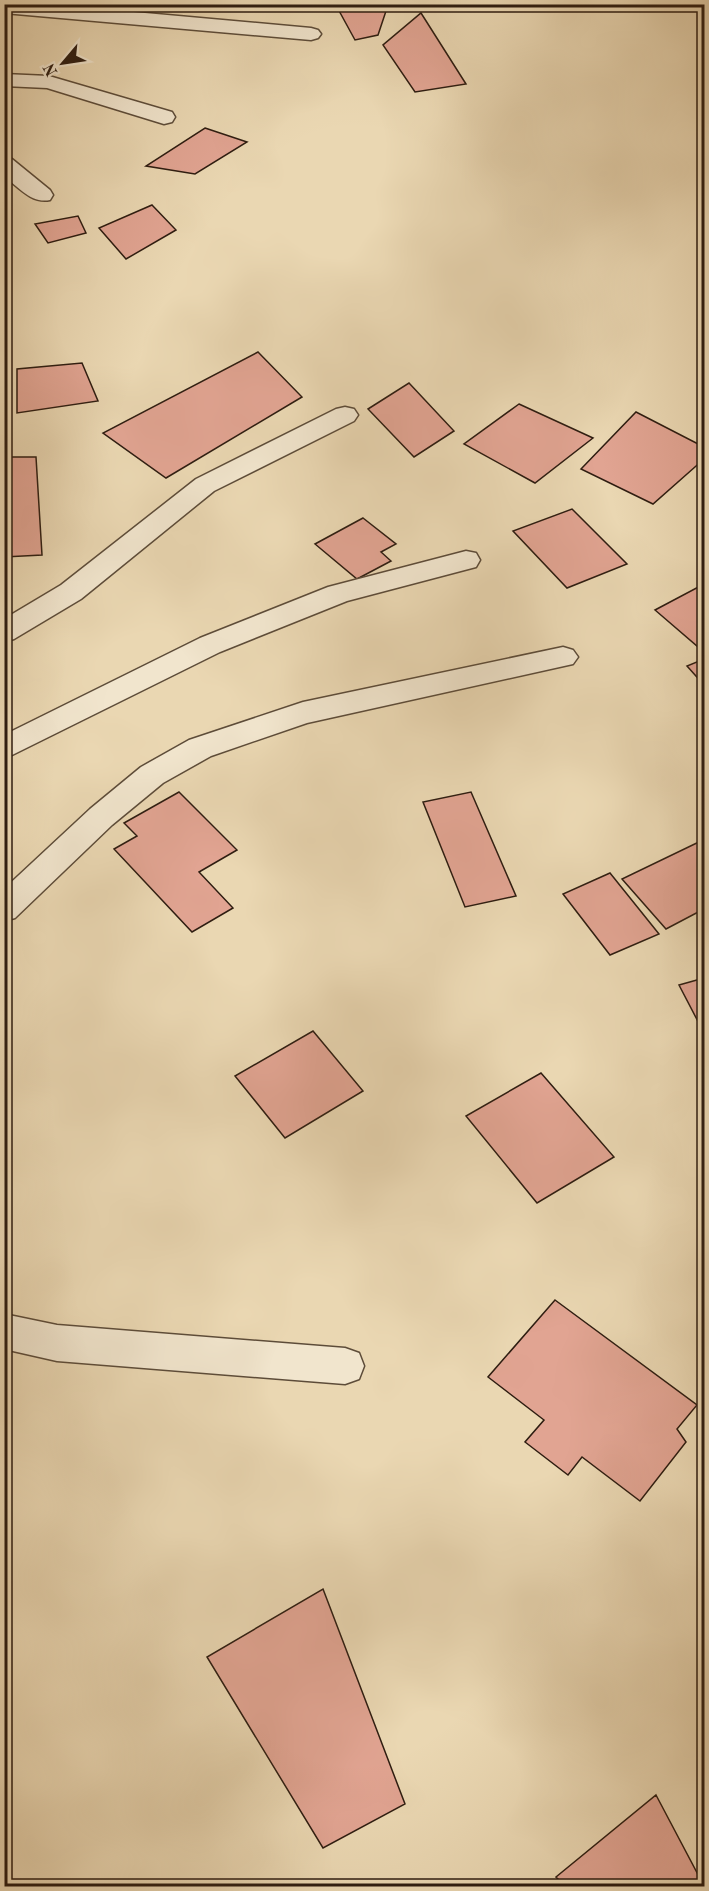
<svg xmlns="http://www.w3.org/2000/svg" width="709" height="1891" font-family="'Old Standard TT',serif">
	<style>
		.building { fill: #e1a492; stroke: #2e1d11; stroke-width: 1.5 }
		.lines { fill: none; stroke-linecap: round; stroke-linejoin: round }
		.street-casing { stroke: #5d4c39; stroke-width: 3 }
		.street { fill: #f1e5cd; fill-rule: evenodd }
	</style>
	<rect width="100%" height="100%" fill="#ead7b2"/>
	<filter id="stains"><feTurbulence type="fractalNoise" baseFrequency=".00333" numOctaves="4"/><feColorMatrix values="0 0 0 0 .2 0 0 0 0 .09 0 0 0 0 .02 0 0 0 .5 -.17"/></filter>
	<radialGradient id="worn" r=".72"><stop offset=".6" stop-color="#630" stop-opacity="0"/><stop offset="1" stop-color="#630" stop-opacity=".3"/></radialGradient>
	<path class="building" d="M 337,7 L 387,8 L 378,35 L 355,40 Z
		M 421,13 L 466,84 L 415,92 L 383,45 Z
		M 205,128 L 247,142 L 195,174 L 146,166 Z
		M 152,205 L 176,230 L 126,259 L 99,228 Z
		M 78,216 L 86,233 L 48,243 L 35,224 Z
		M 258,352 L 302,397 L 166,478 L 103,433 Z
		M 82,363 L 98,401 L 17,413 L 17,369 Z
		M 409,383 L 454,431 L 414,457 L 368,409 Z
		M 519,404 L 593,438 L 535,483 L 464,444 Z
		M 636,412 L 704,447 L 704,459 L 653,504 L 581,469 Z
		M 4,457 L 36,457 L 42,555 L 4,557 Z
		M 572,509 L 627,564 L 567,588 L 513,531 Z
		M 363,518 L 396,544 L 381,552 L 391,561 L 357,579 L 315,544 Z
		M 704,584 L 704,652 L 655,610 Z
		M 704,659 L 704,685 L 687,666 Z
		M 179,792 L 237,850 L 199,872 L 233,908 L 192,932 L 114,849 L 137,836 L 124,823 Z
		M 471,792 L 516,896 L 465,907 L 423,802 Z
		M 703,840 L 704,909 L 666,929 L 622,879 Z
		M 610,873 L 659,934 L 610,955 L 563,894 Z
		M 704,978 L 704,1033 L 679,985 Z
		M 313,1031 L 363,1091 L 285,1138 L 235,1076 Z
		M 541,1073 L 614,1157 L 537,1203 L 466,1116 Z
		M 555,1300 L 697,1405 L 677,1429 L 686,1442 L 640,1501 L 582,1457 L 568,1475 L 525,1442 L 544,1420 L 488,1377 Z
		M 323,1589 L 405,1804 L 323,1848 L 207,1657 Z
		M 656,1795 L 704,1886 L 565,1886 L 556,1877 Z"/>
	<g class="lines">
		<g class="street-casing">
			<path id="street" d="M 4,4 L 45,4 L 311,28 L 318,30 L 321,34 L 318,38 L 311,40 L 4,13 Z
				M 4,74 L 49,76 L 172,112 L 175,117 L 172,122 L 164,124 L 47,88 L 4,86 Z
				M 4,157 L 12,159 L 50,190 L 53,195 L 50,200 C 32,204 18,187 4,176 Z
				M 345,407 L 354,409 L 358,415 L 354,421 L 214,491 L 81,599 L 14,639 L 4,642 L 4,619 L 61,585 L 196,479 L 336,409 Z
				M 466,551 L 476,553 L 480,560 L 476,567 L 347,601 L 220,652 L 4,759 L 4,735 L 200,638 L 328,587 Z
				M 563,647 L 573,650 L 578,657 L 573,664 L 307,723 L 211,756 L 163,783 L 112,825 L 15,918 L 4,921 L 4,889 L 90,809 L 141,767 L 189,740 L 303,702 Z
				M 4,1314 L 57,1325 L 345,1348 L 359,1353 L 364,1366 L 359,1379 L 345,1384 L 57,1361 L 4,1349 Z"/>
		</g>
		<use href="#street" class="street"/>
	</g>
	<rect width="709" height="1891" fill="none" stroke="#ead7b2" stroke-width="24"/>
	<rect x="6" y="6" width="697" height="1879" fill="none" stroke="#2e1d11" stroke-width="3"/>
	<rect x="12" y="12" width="685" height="1867" fill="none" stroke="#2e1d11" stroke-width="1.5"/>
	<g transform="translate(63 63) rotate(241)" stroke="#f1e5cd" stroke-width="4.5" paint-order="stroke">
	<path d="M0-4.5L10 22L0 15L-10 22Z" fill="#2e1d11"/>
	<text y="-9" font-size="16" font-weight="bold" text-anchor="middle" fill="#2e1d11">N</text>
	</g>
	<rect width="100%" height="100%" filter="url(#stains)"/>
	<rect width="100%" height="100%" fill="url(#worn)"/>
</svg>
